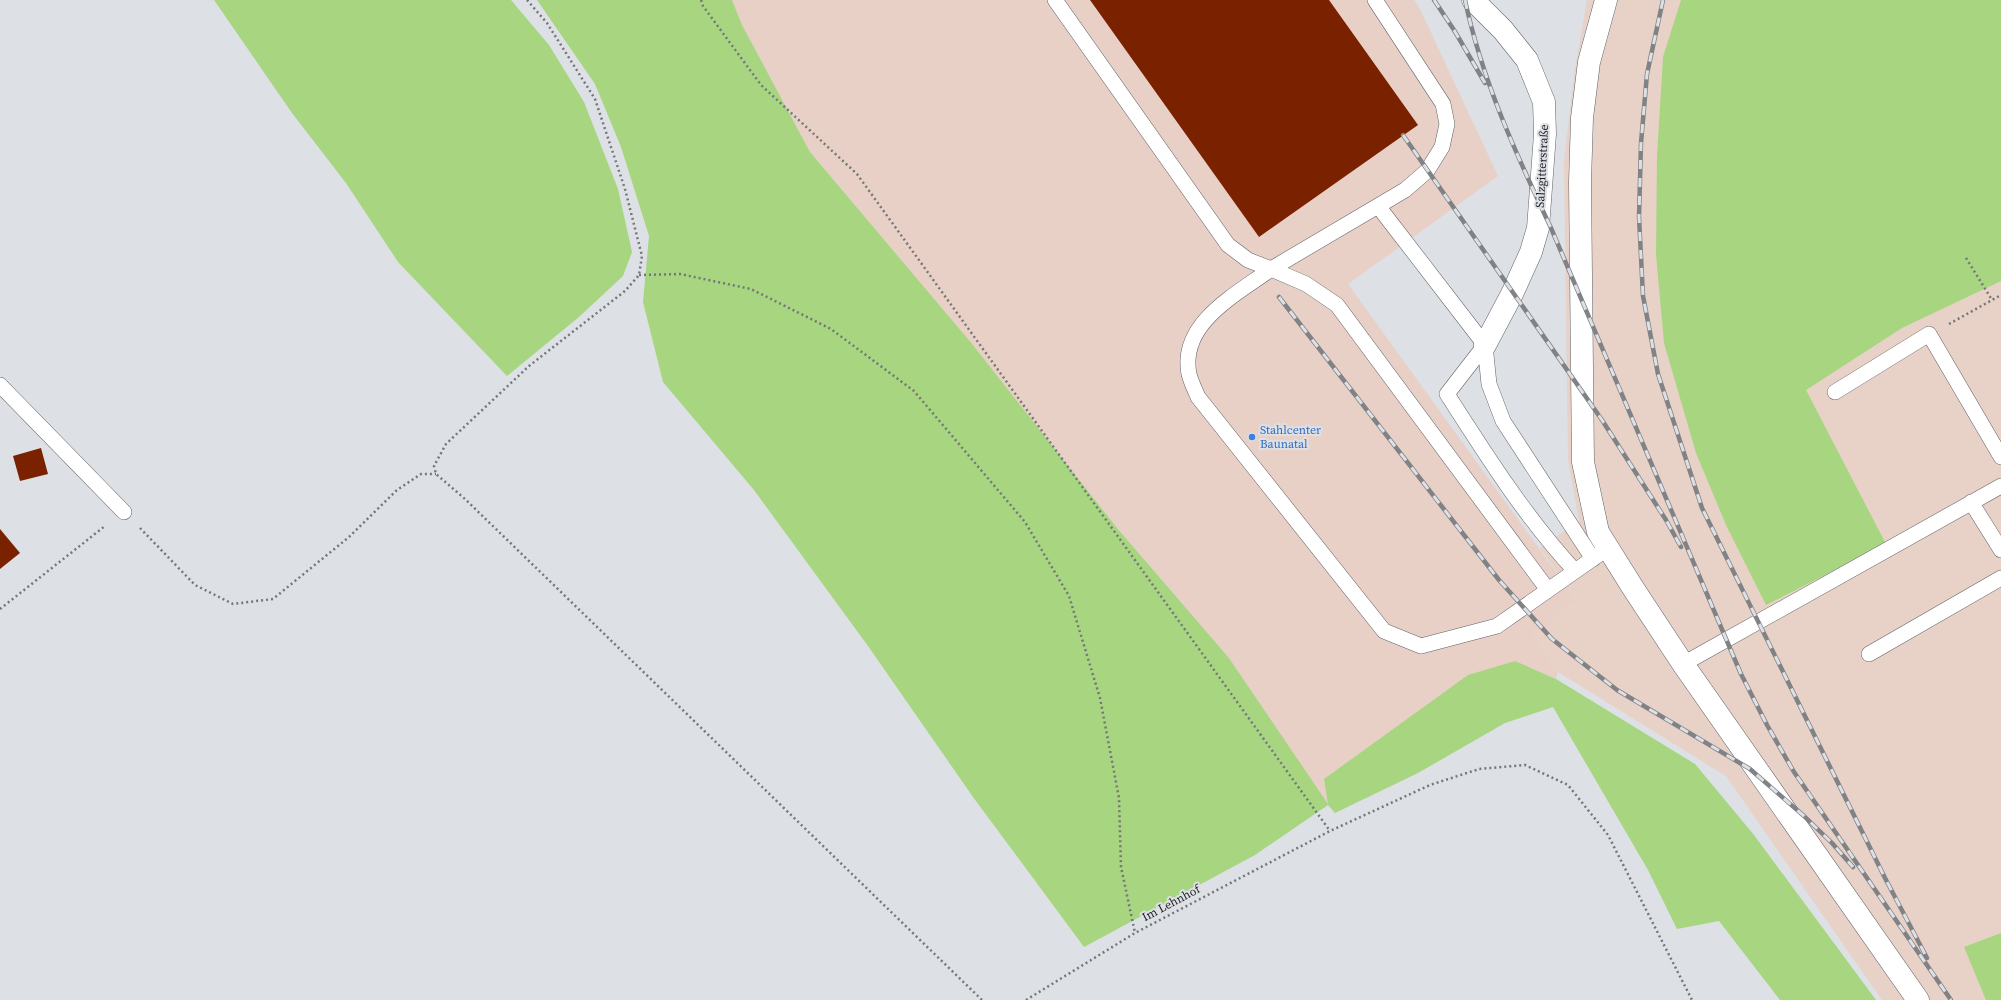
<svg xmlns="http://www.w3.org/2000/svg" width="2001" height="1000" font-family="'Source Serif 4',serif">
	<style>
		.commercial { fill: #e8d0c7 }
		.industrial { fill: #e8d1c6 }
		.green { fill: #a7d580 }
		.building { fill: #7a2100 }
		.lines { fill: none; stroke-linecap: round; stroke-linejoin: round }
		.service-casing { stroke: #606267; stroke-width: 16 }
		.minor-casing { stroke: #606267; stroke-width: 23 }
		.path { stroke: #747679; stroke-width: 2.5; stroke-dasharray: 2 3; stroke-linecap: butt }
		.service { stroke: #fff; stroke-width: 15 }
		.minor { stroke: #fff; stroke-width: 22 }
		.rail-casing { stroke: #808285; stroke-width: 4.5 }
		.rail { stroke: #dde0e5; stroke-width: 3; stroke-dasharray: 9; stroke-linecap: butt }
		.shop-dot { fill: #3f7fe0; stroke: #dde0e5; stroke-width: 1.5 }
		.labels { text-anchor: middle; stroke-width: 4; stroke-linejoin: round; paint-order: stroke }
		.street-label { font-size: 12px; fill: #1c1d1f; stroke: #dde0e5 }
		.shop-label { font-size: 12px; fill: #366cbe; stroke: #dde0e5; text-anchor: start }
	</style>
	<rect width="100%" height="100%" fill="#dde0e5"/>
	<path class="commercial" d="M 732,0 L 1414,0 L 1420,9 L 1498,176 L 1348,284 L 1577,601 L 1532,633 L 1558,672 L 1556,679 L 1515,661 L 1328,805 L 1229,658 L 1117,528 L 973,345 L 810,152 L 742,25 Z"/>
	<path class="industrial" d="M 1587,0 L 2001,0 L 2001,1000 L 1882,1000 L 1726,776 L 1558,672 L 1531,633 L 1577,601 L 1540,548 L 1579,521 L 1568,460 L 1564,160 L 1575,70 Z"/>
	<path class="green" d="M 214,0 L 511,0 L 549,45 L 584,102 L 618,189 L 632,252 L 623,276 L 579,317 L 507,376 L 398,262 L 346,183 L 292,113 Z
		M 537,0 L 732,0 L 742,25 L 810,152 L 973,345 L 1117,528 L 1229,658 L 1328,804 L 1324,779 L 1468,675 L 1515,661 L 1556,679 L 1695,764 L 1754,835 L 1876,1000 L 1780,1000 L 1719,921 L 1677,929 L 1648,870 L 1553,707 L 1505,723 L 1418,773 L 1335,813 L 1328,805 L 1255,855 L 1084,947 L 973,797 L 868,646 L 754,490 L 663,382 L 643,302 L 649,236 L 621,147 L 595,84 Z
		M 1681,0 L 2001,0 L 2001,281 L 1902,328 L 1806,390 L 1886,544 L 1766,605 L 1726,525 L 1696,453 L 1664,343 L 1656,254 L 1657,156 L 1663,57 Z
		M 2001,933 L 2001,1000 L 1986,1000 L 1964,947 Z"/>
	<path class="building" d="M 1090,0 L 1329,0 L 1418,125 L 1259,237 Z
		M 41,448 L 48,474 L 20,481 L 13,456 Z
		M 0,529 L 20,553 L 0,569 Z"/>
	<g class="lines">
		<g class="service-casing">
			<path id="service" d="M 1055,0 L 1228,245 L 1248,260 L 1271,269 L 1405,190 L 1427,171 L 1442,147 L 1447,124 L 1443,104 L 1375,0
				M 1378,206 L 1485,345 L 1489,384 L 1503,421 L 1593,559
				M 1485,345 L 1447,394 C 1486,455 1526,518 1575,571
				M 0,385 L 124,512
				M 1835,392 L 1929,334 L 2001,457
				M 1971,502 L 2001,550
				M 1548,590 L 1337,305 L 1306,284 L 1271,269 C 1237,294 1179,323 1189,374 C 1191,382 1195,390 1198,397 L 1384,631 L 1421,646 L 1497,626 L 1608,548
				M 1869,654 L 2001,578
				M 1683,664 L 2001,486"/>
		</g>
		<g class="minor-casing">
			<path id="minor" d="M 1473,0 L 1503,30 L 1527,60 L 1544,102 L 1545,134 L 1538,228 L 1531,252 L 1512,294 L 1485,345
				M 1606,0 L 1589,62 L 1582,118 L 1580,182 L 1583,462 L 1598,532 L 1633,588 L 1683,664 L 1918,1000"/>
		</g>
		<path class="path" d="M 527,0 L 547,23 L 595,99 L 625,189 L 642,256 L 639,275 L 625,291 L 529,366 L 446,444 L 434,466 L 436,474 L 465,499 L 982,1000
			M 701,0 L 703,6 L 761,85 L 857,174 L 1330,831
			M 1966,258 L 1992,300
			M 639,275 L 680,274 L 751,289 L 831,329 L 914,391 L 1025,522 L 1069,596 L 1100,698 L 1119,798 L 1121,867 L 1135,933
			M 1949,324 L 2001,295
			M 140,528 L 195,585 L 233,604 L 273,599 L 349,537 L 397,490 L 421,474 L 436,474
			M 0,609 L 105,526
			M 1026,1000 L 1135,933 L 1330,831 L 1430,785 L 1479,769 L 1525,765 L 1568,785 L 1608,835 L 1692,1000"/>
		<use href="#service" class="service"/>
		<use href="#minor" class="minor"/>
		<g class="rail-casing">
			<path id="rail" d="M 1434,0 L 1454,30 L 1485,83
				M 1465,0 C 1482,80 1516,154 1551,228 L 1741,674 L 1767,725 L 1794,772 L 1951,1000
				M 1663,0 L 1647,74 L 1641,143 L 1639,217 L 1643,296 L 1658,374 L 1702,508 L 1885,878 L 1927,958
				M 1403,135 L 1602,420 L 1666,520 L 1681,547
				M 1279,297 L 1499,580 L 1552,639 L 1617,690 L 1750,769 L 1804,816 L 1832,843 L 1853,867"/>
		</g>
		<use href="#rail" class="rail"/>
	</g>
	<circle class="shop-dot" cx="1252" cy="437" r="4"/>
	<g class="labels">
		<g class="street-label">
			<text transform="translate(1542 166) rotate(-87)" y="4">Salzgitterstraße</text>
			<text transform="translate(1171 903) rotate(-28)" y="4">Im Lehnhof</text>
		</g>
		<g class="shop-label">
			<text x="1260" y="434">Stahlcenter<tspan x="1260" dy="14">Baunatal</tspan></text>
		</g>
	</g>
</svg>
